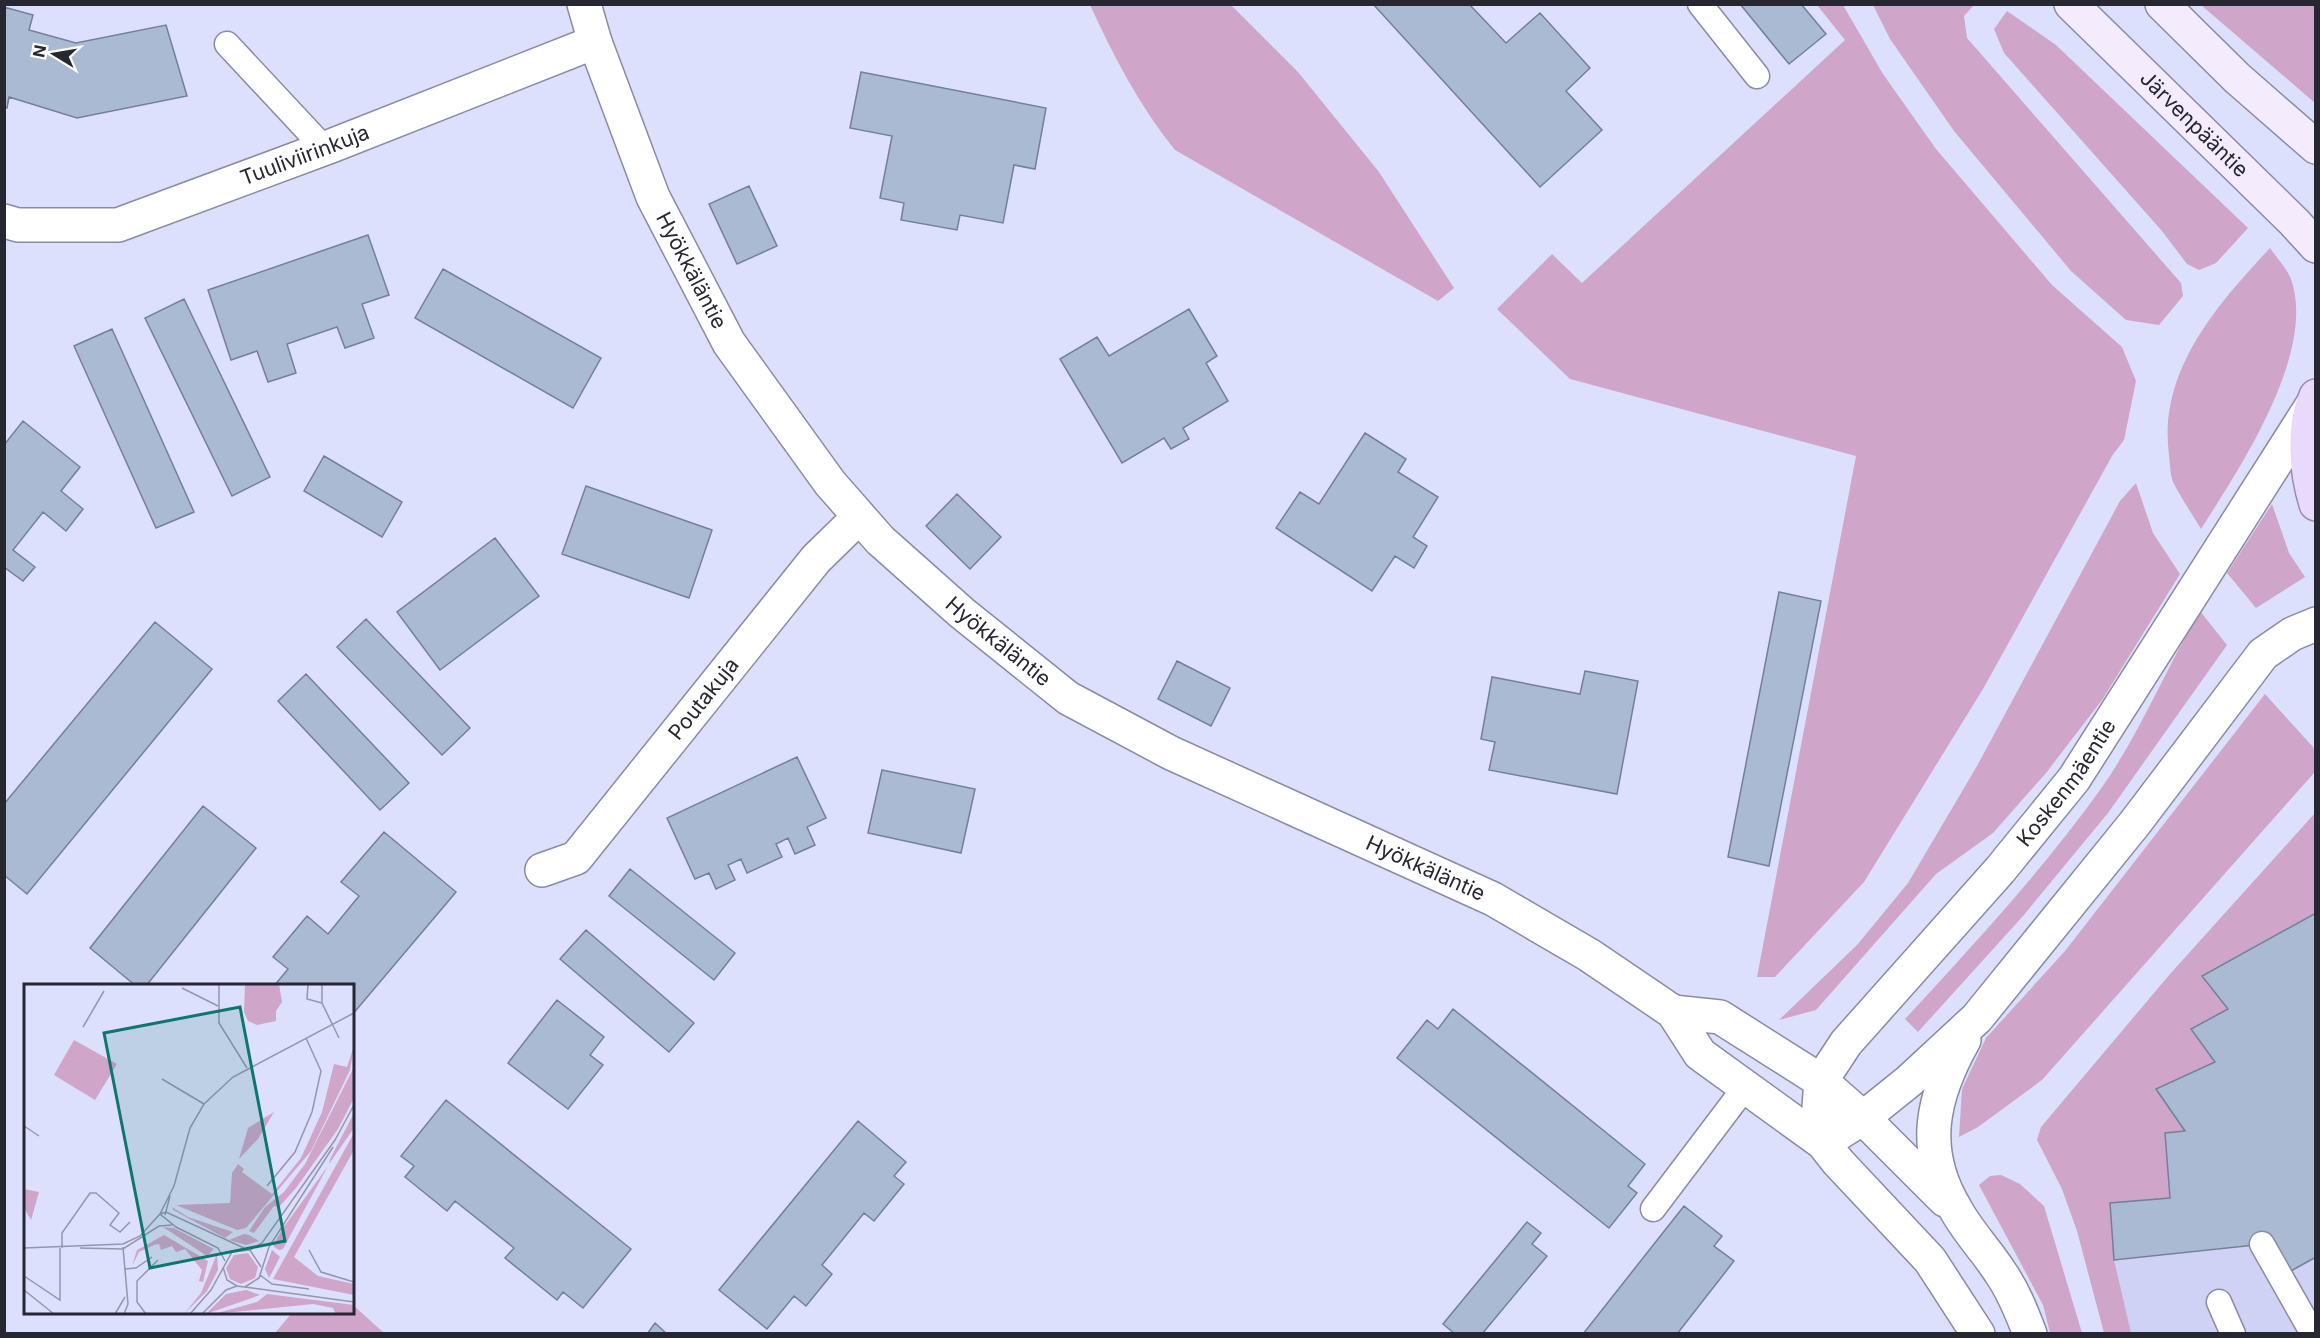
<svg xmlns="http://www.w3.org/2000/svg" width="2320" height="1338" font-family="Inter,sans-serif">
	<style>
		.built { fill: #cfd2f5 }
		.green { fill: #cfa5ca }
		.building { fill: #aabad2; stroke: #728197; stroke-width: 1.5 }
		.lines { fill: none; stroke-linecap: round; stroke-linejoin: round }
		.service-casing { stroke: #898ba4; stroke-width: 27 }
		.minor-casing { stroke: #898ba4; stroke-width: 36 }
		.tertiary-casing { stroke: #898ba4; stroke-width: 36 }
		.secondary-casing { stroke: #898ba4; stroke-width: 36 }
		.primary-casing { stroke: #9b8ab2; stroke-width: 36 }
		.service { stroke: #fff; stroke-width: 24 }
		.minor { stroke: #fff; stroke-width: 33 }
		.tertiary { stroke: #fff; stroke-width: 33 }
		.secondary { stroke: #f4ecfd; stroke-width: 33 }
		.primary { stroke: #e9d9fa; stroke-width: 33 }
		.labels { text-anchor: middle; stroke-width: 4.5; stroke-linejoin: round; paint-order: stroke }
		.street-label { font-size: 21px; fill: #262731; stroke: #fff }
		.inset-road { fill: none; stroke: #9496ab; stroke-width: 1.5 }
		.view { fill: #0f766e; fill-opacity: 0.15; stroke: #0f766e; stroke-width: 3 }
		.inset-edge { fill: none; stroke: #262731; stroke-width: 3 }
	</style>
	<rect width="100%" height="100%" fill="#dde0fc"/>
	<path class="built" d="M 2315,835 L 2315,1333 L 2122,1333 L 2095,1149 L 2181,983 Z"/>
	<path class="green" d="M 1090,5 L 1231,5 L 1298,72 L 1379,172 L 1454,288 L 1438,301 L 1175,150 C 1140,107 1113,55 1090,5 Z
		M 1817,5 L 1843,5 L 1883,74 L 1936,149 L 2052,285 L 2122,347 L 2136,381 L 2124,440 L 2112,456 L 1983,689 L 1864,882 L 1775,977 L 1757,977 L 1856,456 L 1570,379 L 1497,309 L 1552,254 L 1582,283 L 1845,40 Z
		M 1873,5 L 1974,5 L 1964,16 L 1967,38 L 2181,283 L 2183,296 L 2159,325 L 2126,320 L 2071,271 L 1954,131 L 1890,39 Z
		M 2201,5 L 2315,5 L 2315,103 Z
		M 2007,11 L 2056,45 L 2248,228 L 2216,263 L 2199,270 L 2187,264 L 2162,231 L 2004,53 L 1994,29 Z
		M 2270,248 C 2277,258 2287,269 2291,279 C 2317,353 2239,469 2201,529 C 2192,514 2181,498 2173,482 C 2170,474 2170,463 2169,455 C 2158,371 2217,305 2270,248 Z
		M 2136,483 L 2153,533 L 2180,574 L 2102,700 L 2046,773 L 1993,833 L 1936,874 L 1816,1010 L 1779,1020 L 1857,945 L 1908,883 L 1977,766 L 2120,501 Z
		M 2272,504 L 2289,553 L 2305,577 L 2256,608 L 2227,573 Z
		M 2200,611 L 2227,645 L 2108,813 L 2023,916 L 1918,1032 L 1905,1019 C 1973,945 2042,871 2100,790 C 2140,734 2165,670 2200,611 Z
		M 2265,694 L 2313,747 L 2316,753 L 2314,773 L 2042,1080 L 1978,1127 L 1959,1137 L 1962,1089 L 1986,1038 L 2065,951 Z
		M 2315,813 L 2315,913 L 2202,975 L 2228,1009 L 2192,1029 L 2215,1062 L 2157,1089 L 2185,1131 L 2165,1134 L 2170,1198 L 2110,1203 L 2114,1260 L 2131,1333 L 2104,1333 L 2077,1231 L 2062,1189 L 2037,1140 L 2041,1127 L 2170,974 Z
		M 2001,1175 L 2020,1184 L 2044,1206 L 2082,1333 L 2050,1333 L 2043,1305 L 1979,1185 L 1990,1176 Z
		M 353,1305 L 384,1333 L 275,1333 L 292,1313 L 352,1312 Z"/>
	<path class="building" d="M 1373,4 L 1469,4 L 1506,43 L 1540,13 L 1590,68 L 1566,91 L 1602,130 L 1540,187 Z
		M 1740,4 L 1801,4 L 1826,34 L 1789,64 Z
		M 4,7 L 33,15 L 29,30 L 76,43 L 166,25 L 187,96 L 77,118 L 9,97 L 7,108 L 4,107 Z
		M 861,72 L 1046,108 L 1035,169 L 1014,165 L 1003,223 L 960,215 L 957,230 L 901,220 L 904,203 L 880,198 L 892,136 L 850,128 Z
		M 749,186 L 777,246 L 737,264 L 709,204 Z
		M 368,235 L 389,295 L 362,304 L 374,338 L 345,348 L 337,327 L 287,344 L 296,373 L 268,382 L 257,351 L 231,360 L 208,290 Z
		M 443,269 L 601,358 L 573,408 L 415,318 Z
		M 184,299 L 270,477 L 232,496 L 145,318 Z
		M 1189,309 L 1217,356 L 1206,363 L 1228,401 L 1183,428 L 1189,439 L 1171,449 L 1164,438 L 1122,463 L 1060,359 L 1097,337 L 1109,356 Z
		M 112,329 L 194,512 L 156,528 L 74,346 Z
		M 23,421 L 80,467 L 61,491 L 83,509 L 66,531 L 43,512 L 13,550 L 35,567 L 23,581 L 4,567 L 4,445 Z
		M 1365,433 L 1406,459 L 1398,472 L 1438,497 L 1413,537 L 1427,546 L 1414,568 L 1395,556 L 1372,591 L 1276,528 L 1300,492 L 1319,504 Z
		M 324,456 L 402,502 L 382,537 L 304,491 Z
		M 586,486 L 712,530 L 689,598 L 562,554 Z
		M 957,494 L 1001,537 L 970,569 L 926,526 Z
		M 495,538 L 539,596 L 440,670 L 397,612 Z
		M 1779,592 L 1821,601 L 1769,866 L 1728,857 Z
		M 366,619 L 470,728 L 442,755 L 337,647 Z
		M 155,622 L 212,669 L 27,894 L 4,875 L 4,804 Z
		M 1177,661 L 1230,688 L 1211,726 L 1158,699 Z
		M 1585,671 L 1638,681 L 1617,794 L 1489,770 L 1495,742 L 1481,739 L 1492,677 L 1580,694 Z
		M 306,674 L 409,783 L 380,810 L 278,701 Z
		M 797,757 L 826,818 L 807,827 L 815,845 L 795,854 L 788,838 L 776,844 L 782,857 L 747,873 L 741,859 L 728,865 L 735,880 L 716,889 L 709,873 L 695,879 L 667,818 Z
		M 882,770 L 975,789 L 961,853 L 868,833 Z
		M 203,806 L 256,848 L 146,986 L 136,986 L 90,948 Z
		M 384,832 L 456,892 L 352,1015 L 352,986 L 274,986 L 288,969 L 273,957 L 307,916 L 328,934 L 359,896 L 341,882 Z
		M 630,869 L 735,953 L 714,980 L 609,896 Z
		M 2316,913 L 2316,1257 L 2291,1271 L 2274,1243 L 2114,1260 L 2110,1203 L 2170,1198 L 2165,1133 L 2185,1131 L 2156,1089 L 2215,1062 L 2191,1029 L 2228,1009 L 2202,976 Z
		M 586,930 L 694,1023 L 669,1052 L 560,959 Z
		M 557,1000 L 604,1037 L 590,1055 L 603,1065 L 568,1109 L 508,1063 Z
		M 1453,1009 L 1645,1164 L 1628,1186 L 1637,1193 L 1609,1228 L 1397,1058 L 1427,1020 L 1438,1029 Z
		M 446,1100 L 631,1249 L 583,1308 L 563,1292 L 557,1300 L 505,1258 L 514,1248 L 455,1201 L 447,1211 L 405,1177 L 414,1166 L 401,1156 Z
		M 858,1121 L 906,1162 L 894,1176 L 904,1184 L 874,1221 L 864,1213 L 822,1265 L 832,1274 L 806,1306 L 794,1296 L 767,1329 L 719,1290 Z
		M 1684,1206 L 1722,1236 L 1714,1246 L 1734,1261 L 1677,1334 L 1583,1334 Z
		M 1527,1222 L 1541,1233 L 1532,1244 L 1547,1256 L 1482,1334 L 1455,1334 L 1443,1324 Z
		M 655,1323 L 667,1334 L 647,1334 Z"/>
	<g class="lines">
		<g class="service-casing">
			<path id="service" d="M 1700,4 L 1757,76
				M 227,44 L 324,148
				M 1653,1209 L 1746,1086
				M 2262,1244 L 2313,1334
				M 2219,1302 L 2233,1334"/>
		</g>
		<g class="minor-casing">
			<g id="minor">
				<path id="s1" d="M 584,4 L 595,42 L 653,197 L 729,343 L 830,483 L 880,540 L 962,613 L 1068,698 L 1171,753 L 1493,899 L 1589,955 L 1673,1012 L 1700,1054 L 1823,1143"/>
				<path id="s2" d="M 4,221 L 18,225 L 118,225 L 331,146 L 595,42"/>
				<path id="s3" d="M 542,870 L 576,858 L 816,559 L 859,517"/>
				<path d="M 1673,1012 L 1720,1017 L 1821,1081 L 1863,1118"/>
			</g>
		</g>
		<g class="tertiary-casing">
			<g id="tertiary">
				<path d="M 1964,1040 C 1932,1097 1920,1149 1955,1208 C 1967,1231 1986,1250 2000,1272 C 2013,1290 2022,1313 2030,1334"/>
				<path d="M 1863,1118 L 1945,1200"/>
				<path d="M 1823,1143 L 1863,1118 L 1909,1081 L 1977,1018 L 2135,823 L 2263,654 L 2292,634 L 2316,624"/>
				<path id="s4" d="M 1978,1334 L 1930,1260 L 1838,1162 L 1823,1143 L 1819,1107 L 1821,1081 L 1846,1043 L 2000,870 L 2074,779 L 2311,407"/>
			</g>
		</g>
		<g class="secondary-casing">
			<g id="secondary">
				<path id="s5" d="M 2071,4 L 2294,222 L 2316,246"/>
				<path d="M 2162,4 L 2237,78 L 2316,147"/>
			</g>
		</g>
		<g class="primary-casing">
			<path id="primary" d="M 2316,396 C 2302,427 2306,472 2316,504"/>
		</g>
		<use href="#service" class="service"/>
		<use href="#minor" class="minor"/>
		<use href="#tertiary" class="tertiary"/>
		<use href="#secondary" class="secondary"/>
		<use href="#primary" class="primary"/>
	</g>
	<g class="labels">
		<g class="street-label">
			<text dy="7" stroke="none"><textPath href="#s5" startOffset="172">Järvenpääntie</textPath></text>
			<text dy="7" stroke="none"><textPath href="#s2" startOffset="314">Tuuliviirinkuja</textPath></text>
			<text dy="7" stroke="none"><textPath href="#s1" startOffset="288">Hyökkäläntie</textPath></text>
			<text dy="7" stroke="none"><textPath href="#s1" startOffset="774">Hyökkäläntie</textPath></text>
			<text dy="7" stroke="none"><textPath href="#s3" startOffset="240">Poutakuja</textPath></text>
			<text dy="7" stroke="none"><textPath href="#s4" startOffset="696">Koskenmäentie</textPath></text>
			<text dy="7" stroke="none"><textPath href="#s1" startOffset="1260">Hyökkäläntie</textPath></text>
		</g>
	</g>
	<g transform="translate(24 984)">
		<rect width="330" height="330" fill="#dde0fc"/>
		<path d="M 221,0 L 255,0 L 258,18 L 252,27 L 252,37 L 233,41 L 224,37 L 220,28 ZM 50,56 L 93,80 L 71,116 L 30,91 ZM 330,62 L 326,86 L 287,167 L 222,244 L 213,246 L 152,221 L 206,219 L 208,189 L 214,180 L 220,185 L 218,188 L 248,210 L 277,174 L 298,128 L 310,80 L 323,83 ZM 330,83 L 330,114 L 314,145 L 272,204 L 255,223 L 250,222 L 230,249 L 225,247 L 241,223 L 260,208 L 281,180 ZM 250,128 L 234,155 L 215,175 L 224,144 ZM 330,129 L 330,144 L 305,180 L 306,175 ZM 330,149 L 330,166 L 270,273 L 294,292 L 330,300 L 330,311 L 249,295 ZM 304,182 L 259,265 L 255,266 L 249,262 L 259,244 ZM 0,205 L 15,208 L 7,236 L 0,224 ZM 148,223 L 164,233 L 209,248 L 201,254 L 149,226 ZM 139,243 L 150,244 L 190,265 L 183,272 ZM 220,250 L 225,251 L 235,257 L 222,261 L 205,256 ZM 140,251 L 184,277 L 179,298 L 175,297 L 178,286 L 161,265 L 152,268 L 148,262 L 137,266 L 135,260 L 130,261 L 115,268 L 108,282 L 113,266 ZM 248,266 L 256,273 L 245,294 L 241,285 ZM 224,269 L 234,283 L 231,294 L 217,300 L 206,295 L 202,284 L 210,271 ZM 193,270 L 194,286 L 183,307 L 160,330 L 177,309 ZM 222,306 L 236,311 L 182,330 L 202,310 ZM 243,310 L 330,321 L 330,330 L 312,330 L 309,324 L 289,320 L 190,330 L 233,318 Z" fill="#cfa5ca"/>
		<path class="inset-road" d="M 195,0 L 195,39 L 223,84M 284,0 L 283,15 L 298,19M 298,0 L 298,19 L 315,54M 158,4 L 194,22M 59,43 L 80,7M 138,95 L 180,120M 0,142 L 15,152M 243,202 L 271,168 L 288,128 L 297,87 L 282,54M 141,231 L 146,212M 99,263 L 104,320 L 100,330M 0,264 L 99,260 L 116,252 L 136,230 L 142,228 L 220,264M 38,264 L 38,249 L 66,209 L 72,209 L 95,229 L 86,241 L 96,248 L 106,238M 56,264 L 99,265 L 135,242 L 148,241M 226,266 L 238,259 L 311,156 L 330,121M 285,266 L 297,288 L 330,298M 201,277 L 194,264 L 152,243 L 136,230 L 150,202 L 166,144 L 180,120 L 209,93 L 330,29M 199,283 L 203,296 L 213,302 L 330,318M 101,285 L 112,284 L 128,273M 236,291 L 248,300 L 285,305M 0,292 L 36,316 L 36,264M 221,303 L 235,294 L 245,263 L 309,163M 0,306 L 30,330M 91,330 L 101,313M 122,330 L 113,318 L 113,297 L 134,276M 166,330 L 187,306 L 208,268 L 226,266 L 237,283M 178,330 L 202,306 L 213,302"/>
		<path class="view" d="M 216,23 L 261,257 L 126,284 L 80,49 Z"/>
		<rect width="330" height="330" class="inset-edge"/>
	</g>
	<rect width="2320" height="1338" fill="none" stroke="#262731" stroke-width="12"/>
	<g transform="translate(54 54) rotate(281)" stroke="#ffffff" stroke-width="4.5" paint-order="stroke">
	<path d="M0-4.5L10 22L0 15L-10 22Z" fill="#262731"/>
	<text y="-9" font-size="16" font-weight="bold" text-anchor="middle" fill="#262731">N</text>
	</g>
</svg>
